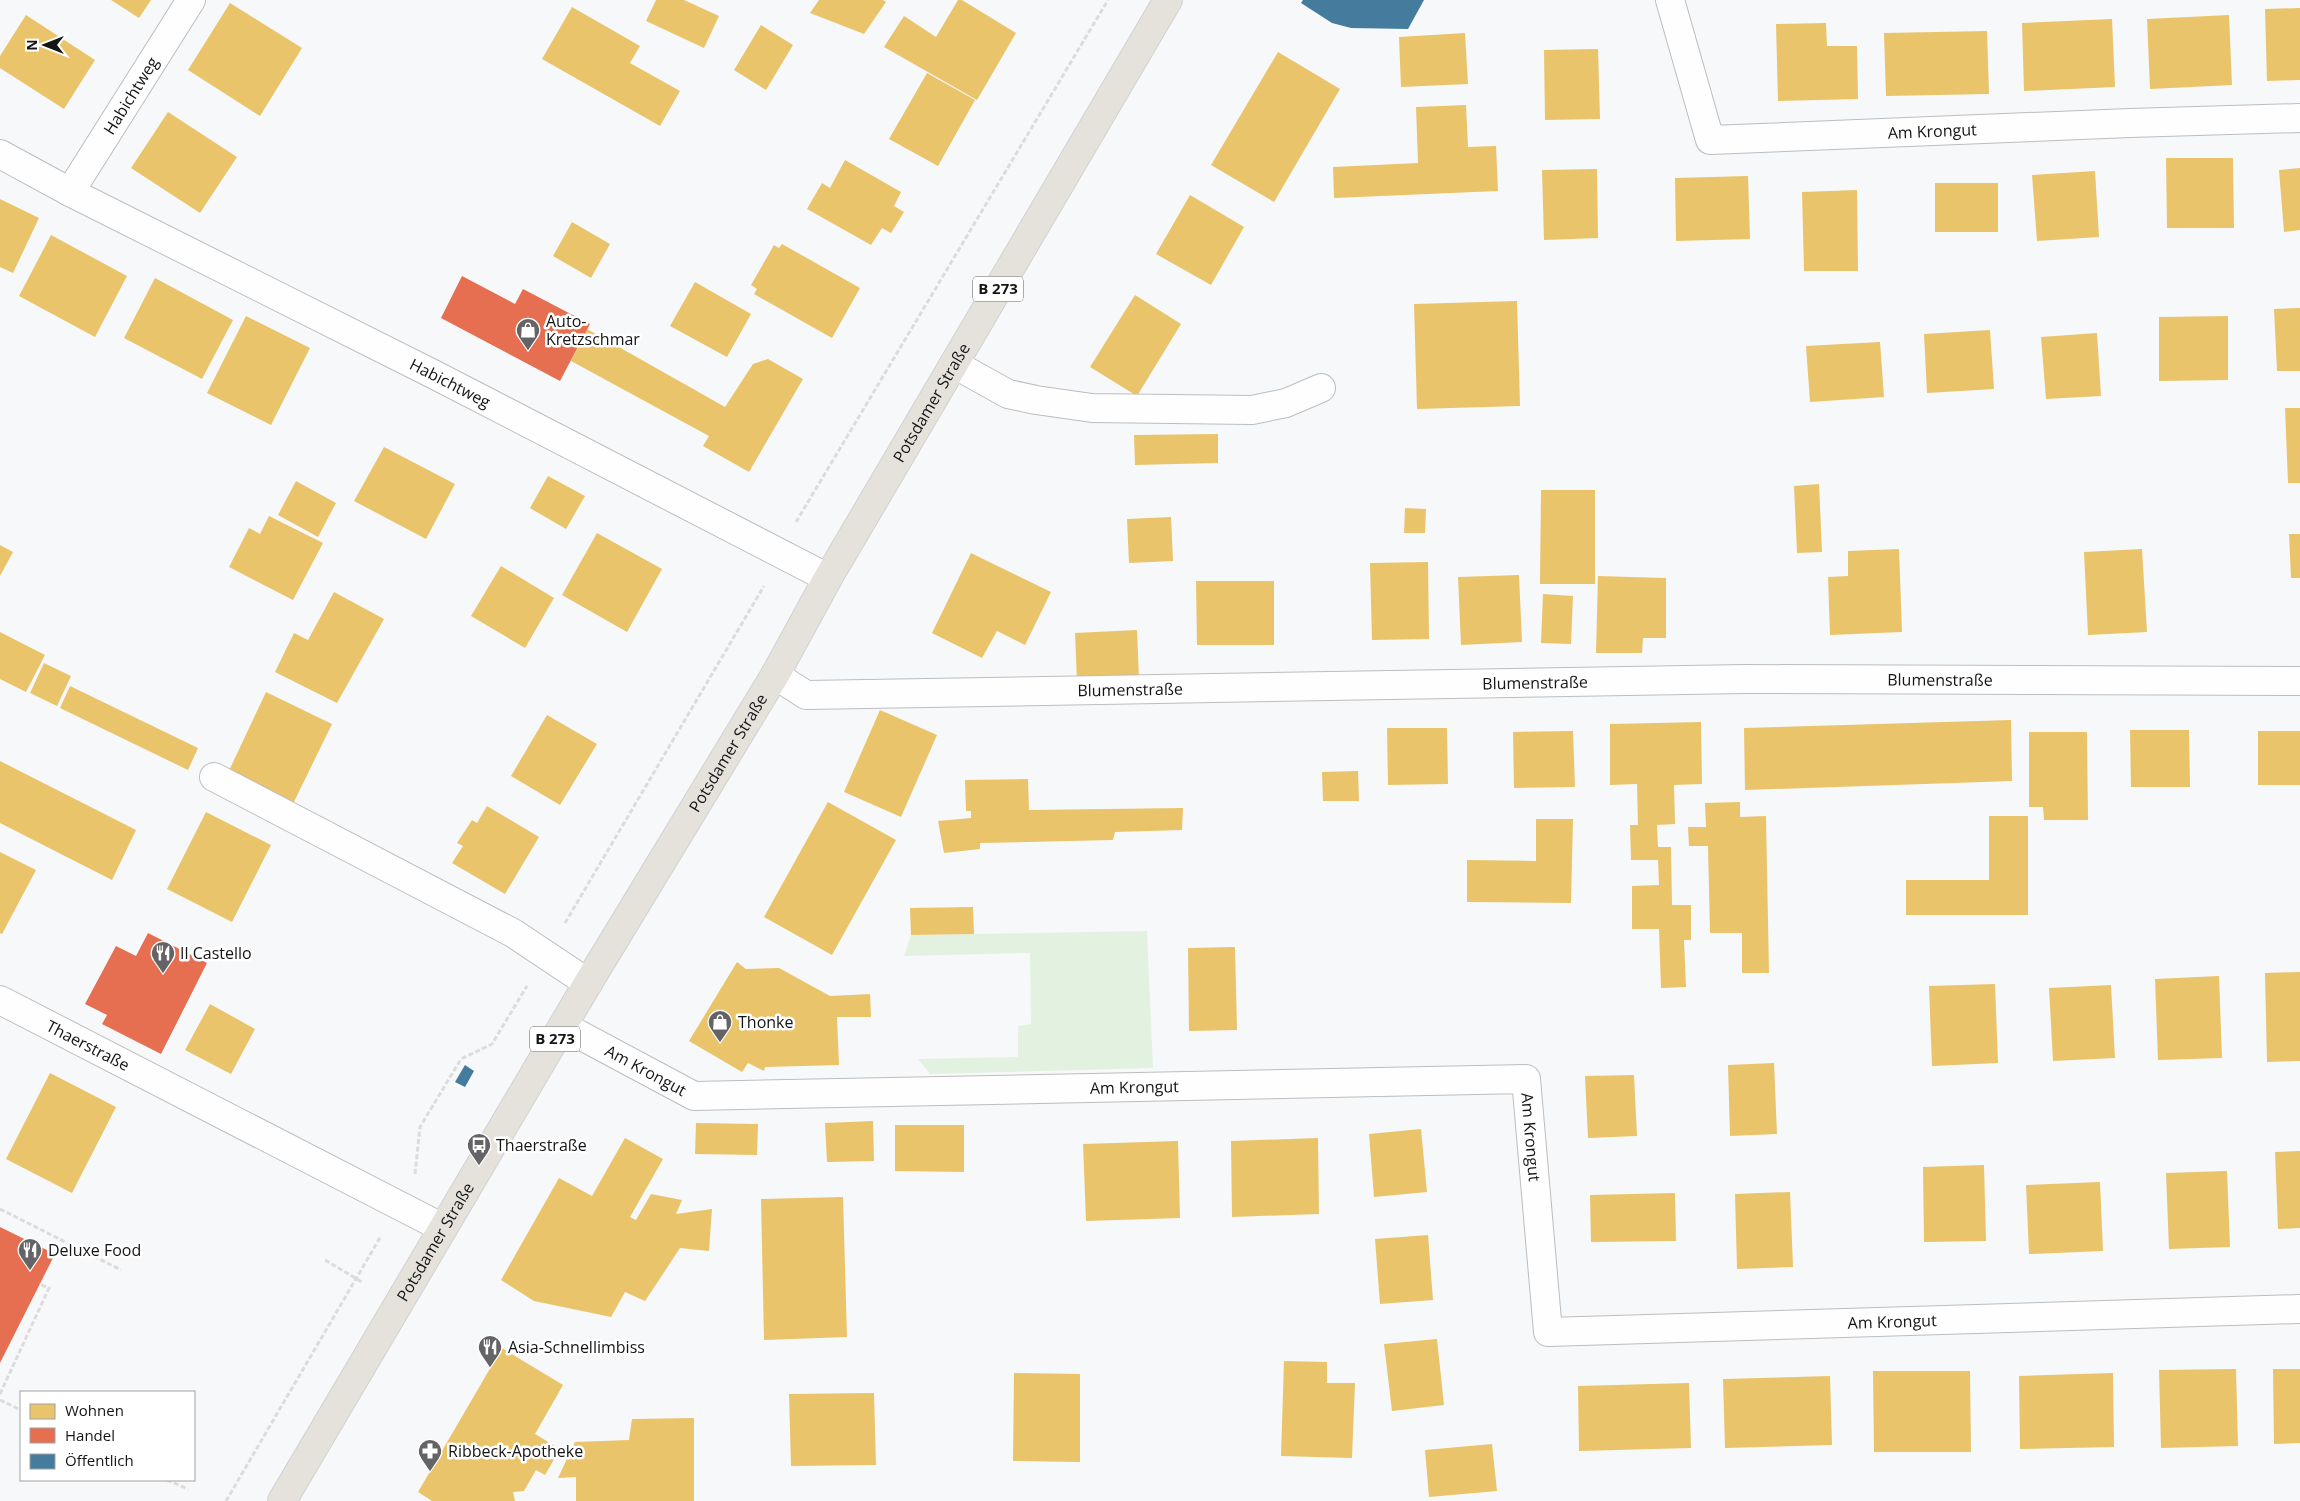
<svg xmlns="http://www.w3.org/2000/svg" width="2300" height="1501" font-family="'Open Sans',sans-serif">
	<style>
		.green { fill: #e3f2e0 }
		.homes { fill: #e9c46a }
		.shops { fill: #e76f51 }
		.public { fill: #457b9d }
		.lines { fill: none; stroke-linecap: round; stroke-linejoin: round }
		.minor-casing { stroke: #bcbdbf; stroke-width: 30 }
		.major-casing { stroke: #d2d2d3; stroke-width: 30 }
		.path { stroke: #dcdcdd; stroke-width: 3; stroke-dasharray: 5 2.5; stroke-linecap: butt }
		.minor { stroke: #fefefe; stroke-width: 28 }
		.major { stroke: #e4e2db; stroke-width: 28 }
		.labels { text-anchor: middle; stroke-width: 5; stroke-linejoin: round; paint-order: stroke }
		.shield { fill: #fff; stroke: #5b5b5c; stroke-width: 1 }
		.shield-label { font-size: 15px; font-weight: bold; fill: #151516 }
		.street-label { font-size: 16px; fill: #151516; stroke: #fff }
		.poi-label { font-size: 16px; fill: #151516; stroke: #fff; text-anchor: start }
	</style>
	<rect width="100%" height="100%" fill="#f7f8fa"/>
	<path class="green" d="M 1147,931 L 1153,1068 L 930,1074 L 918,1059 L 1018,1057 L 1018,1026 L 1031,1024 L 1030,953 L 904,956 L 911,935 Z"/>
	<path class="homes" d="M 111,0 L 151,0 L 139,18 Z
		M 656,0 L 684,0 L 719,16 L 704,48 L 646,21 Z
		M 819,0 L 883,0 L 886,2 L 864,34 L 810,13 Z
		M 958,0 L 962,0 L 1016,33 L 977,100 L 884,47 L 904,16 L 936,37 Z
		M 230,3 L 302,48 L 260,116 L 188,70 Z
		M 572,7 L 640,46 L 630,63 L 680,91 L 660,126 L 542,59 Z
		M 2300,8 L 2300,80 L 2267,81 L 2265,9 Z
		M 26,15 L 95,60 L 64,109 L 0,68 L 0,56 Z
		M 2229,15 L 2232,85 L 2150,89 L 2147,19 Z
		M 2112,19 L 2115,87 L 2024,91 L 2022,23 Z
		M 1826,23 L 1827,46 L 1857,46 L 1858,99 L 1778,101 L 1776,24 Z
		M 761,25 L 793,45 L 766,90 L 734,70 Z
		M 1987,31 L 1989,94 L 1886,96 L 1884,33 Z
		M 1465,33 L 1468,84 L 1401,87 L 1399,37 Z
		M 1598,49 L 1600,119 L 1545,120 L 1544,50 Z
		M 1278,52 L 1340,89 L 1274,202 L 1211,165 Z
		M 927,73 L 975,100 L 938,166 L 889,139 Z
		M 1466,105 L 1468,147 L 1496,146 L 1498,191 L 1334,198 L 1333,167 L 1418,163 L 1416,107 Z
		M 168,112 L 237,157 L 200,213 L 131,168 Z
		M 2166,158 L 2233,158 L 2234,228 L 2167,228 Z
		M 845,160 L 901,192 L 894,206 L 904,212 L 891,233 L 882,228 L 871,245 L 807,209 L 822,183 L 830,188 Z
		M 2300,168 L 2300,230 L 2284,232 L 2279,170 Z
		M 1597,169 L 1598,238 L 1544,240 L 1542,170 Z
		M 2095,171 L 2099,237 L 2037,241 L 2032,175 Z
		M 1748,176 L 1750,239 L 1676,241 L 1675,178 Z
		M 1935,183 L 1998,183 L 1998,232 L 1935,232 Z
		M 1857,190 L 1858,271 L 1804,271 L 1802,192 Z
		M 1190,195 L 1244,227 L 1211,285 L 1156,254 Z
		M 0,199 L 39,218 L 13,273 L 0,267 Z
		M 572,222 L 610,244 L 591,278 L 553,256 Z
		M 51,235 L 127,276 L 95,337 L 19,296 Z
		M 782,244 L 860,288 L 832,338 L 754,294 L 757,289 L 751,285 L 774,245 L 779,248 Z
		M 155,278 L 233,320 L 202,379 L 124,338 Z
		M 695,282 L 751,314 L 727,357 L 670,326 Z
		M 1135,295 L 1181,324 L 1137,396 L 1090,367 Z
		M 1517,301 L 1520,406 L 1417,409 L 1414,304 Z
		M 2300,308 L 2300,371 L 2277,371 L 2274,309 Z
		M 246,316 L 310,348 L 271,425 L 207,393 Z
		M 2228,316 L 2228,380 L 2159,381 L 2159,317 Z
		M 587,329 L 725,407 L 753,364 L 768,359 L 803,379 L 749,472 L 703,446 L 709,436 L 571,361 Z
		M 1990,330 L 1994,389 L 1927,393 L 1924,334 Z
		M 2097,333 L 2101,396 L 2046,399 L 2041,337 Z
		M 1880,342 L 1884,397 L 1810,402 L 1806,346 Z
		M 2285,408 L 2300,408 L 2300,483 L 2288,483 Z
		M 1218,434 L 1218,463 L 1135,465 L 1134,435 Z
		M 384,447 L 455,484 L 426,539 L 354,501 Z
		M 548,476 L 585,496 L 566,529 L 530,508 Z
		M 296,481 L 336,503 L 318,537 L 278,515 Z
		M 1819,484 L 1822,552 L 1797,553 L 1794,486 Z
		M 1541,490 L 1595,490 L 1595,584 L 1540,584 Z
		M 1405,508 L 1426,509 L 1425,533 L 1404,533 Z
		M 269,516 L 323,543 L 293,600 L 229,567 L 249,528 L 260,534 Z
		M 1171,517 L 1173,561 L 1129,563 L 1127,519 Z
		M 597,533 L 662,569 L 627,632 L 562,595 Z
		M 2289,534 L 2300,534 L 2300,578 L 2291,578 Z
		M 0,545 L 13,552 L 0,576 Z
		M 1899,549 L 1902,632 L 1830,635 L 1828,577 L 1848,576 L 1848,551 Z
		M 2142,549 L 2147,632 L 2088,635 L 2084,552 Z
		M 971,553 L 1051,592 L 1025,645 L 997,631 L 982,658 L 932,633 Z
		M 1428,562 L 1429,639 L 1372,640 L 1370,563 Z
		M 501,566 L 554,598 L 525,648 L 471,616 Z
		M 1519,575 L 1522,642 L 1461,645 L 1458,577 Z
		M 1598,576 L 1666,578 L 1666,638 L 1643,638 L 1642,653 L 1596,653 Z
		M 1196,581 L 1274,581 L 1274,645 L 1197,645 Z
		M 334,592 L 384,619 L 337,703 L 275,672 L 294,633 L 308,640 Z
		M 1543,594 L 1573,596 L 1571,644 L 1541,643 Z
		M 1137,630 L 1139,678 L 1077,682 L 1075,633 Z
		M 0,632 L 45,655 L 26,692 L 0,679 Z
		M 44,663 L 71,676 L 57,706 L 30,693 Z
		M 70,686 L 198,748 L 188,770 L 60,708 Z
		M 266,692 L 332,724 L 291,808 L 226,777 Z
		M 880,710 L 937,735 L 901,817 L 844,792 Z
		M 547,715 L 597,744 L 560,805 L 511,776 Z
		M 2011,720 L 2012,781 L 1745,790 L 1744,728 Z
		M 1701,722 L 1702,784 L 1674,785 L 1675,824 L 1657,825 L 1658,847 L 1671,847 L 1672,905 L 1691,905 L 1691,940 L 1684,940 L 1686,987 L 1661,988 L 1659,929 L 1632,929 L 1632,886 L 1659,885 L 1658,860 L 1631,860 L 1630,825 L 1638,825 L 1637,784 L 1610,785 L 1610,724 Z
		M 1387,728 L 1447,728 L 1448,784 L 1388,785 Z
		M 2130,730 L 2189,730 L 2190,787 L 2131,787 Z
		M 1573,731 L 1575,787 L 1514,788 L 1513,732 Z
		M 2258,731 L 2300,731 L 2300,785 L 2258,785 Z
		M 2029,732 L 2087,732 L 2088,820 L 2044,820 L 2043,807 L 2029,807 Z
		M 0,761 L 136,830 L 112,880 L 0,823 Z
		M 1358,771 L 1359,801 L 1323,801 L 1322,772 Z
		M 1028,779 L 1029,810 L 1183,808 L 1182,830 L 1115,832 L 1113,840 L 980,843 L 980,849 L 944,853 L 938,821 L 971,818 L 971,811 L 966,811 L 965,780 Z
		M 828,802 L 896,840 L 832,955 L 764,917 Z
		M 1740,802 L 1740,817 L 1766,816 L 1769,973 L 1742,973 L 1742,933 L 1710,933 L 1708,846 L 1689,846 L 1688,827 L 1706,827 L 1705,803 Z
		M 487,806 L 539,837 L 505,894 L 452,863 L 463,846 L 457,843 L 472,820 L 477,823 Z
		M 206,812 L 271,845 L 232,922 L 167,889 Z
		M 1989,816 L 2028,816 L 2028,915 L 1906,915 L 1906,880 L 1989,880 Z
		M 1536,819 L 1573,819 L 1571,903 L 1467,902 L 1467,860 L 1536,861 Z
		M 0,852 L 36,870 L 2,934 L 0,933 Z
		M 973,907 L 974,934 L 911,935 L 910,908 Z
		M 1235,947 L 1237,1030 L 1189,1031 L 1188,948 Z
		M 737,962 L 746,969 L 779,968 L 830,996 L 870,994 L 871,1017 L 837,1017 L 839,1065 L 765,1067 L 764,1071 L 748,1063 L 742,1072 L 689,1041 Z
		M 2300,972 L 2300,1061 L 2267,1062 L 2265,973 Z
		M 2219,976 L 2222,1058 L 2158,1060 L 2155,979 Z
		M 1995,984 L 1998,1063 L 1932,1066 L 1929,986 Z
		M 2111,985 L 2115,1058 L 2053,1061 L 2049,988 Z
		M 210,1004 L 255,1029 L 231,1074 L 185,1050 Z
		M 1774,1063 L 1777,1134 L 1730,1136 L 1728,1065 Z
		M 50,1073 L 116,1107 L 72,1193 L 6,1159 Z
		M 1634,1075 L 1637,1136 L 1588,1138 L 1585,1076 Z
		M 873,1121 L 874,1161 L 827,1162 L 825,1123 Z
		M 696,1123 L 758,1124 L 757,1155 L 695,1154 Z
		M 895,1125 L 964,1125 L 964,1172 L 895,1171 Z
		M 1421,1129 L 1427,1192 L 1374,1197 L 1369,1134 Z
		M 625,1138 L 663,1159 L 630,1217 L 636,1220 L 651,1194 L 682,1200 L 676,1214 L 712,1209 L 709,1251 L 680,1248 L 645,1301 L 625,1292 L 611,1317 L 534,1301 L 501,1280 L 559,1178 L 592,1196 Z
		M 1318,1138 L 1319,1214 L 1232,1217 L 1231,1141 Z
		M 1178,1141 L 1180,1218 L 1086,1221 L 1083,1144 Z
		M 2300,1151 L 2300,1228 L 2278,1229 L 2275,1152 Z
		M 1984,1165 L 1986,1241 L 1924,1242 L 1923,1167 Z
		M 2227,1171 L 2230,1247 L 2169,1249 L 2166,1173 Z
		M 2100,1182 L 2103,1251 L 2029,1254 L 2026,1185 Z
		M 1790,1192 L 1793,1267 L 1737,1269 L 1735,1194 Z
		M 1675,1193 L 1676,1241 L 1591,1242 L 1590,1195 Z
		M 843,1197 L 847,1337 L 764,1340 L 761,1199 Z
		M 1428,1235 L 1433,1300 L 1380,1304 L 1375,1239 Z
		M 1437,1339 L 1444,1405 L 1392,1411 L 1384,1344 Z
		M 502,1348 L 563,1385 L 535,1434 L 560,1449 L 545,1475 L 536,1470 L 524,1491 L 513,1492 L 515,1501 L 432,1501 L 418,1492 Z
		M 1284,1361 L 1327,1362 L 1327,1383 L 1355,1383 L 1352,1458 L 1281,1456 Z
		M 2236,1369 L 2238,1446 L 2161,1448 L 2159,1370 Z
		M 2273,1369 L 2300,1369 L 2300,1443 L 2274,1444 Z
		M 1873,1371 L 1970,1371 L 1971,1452 L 1874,1452 Z
		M 1014,1373 L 1080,1374 L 1080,1462 L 1013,1461 Z
		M 2113,1373 L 2114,1447 L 2020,1449 L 2019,1376 Z
		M 1830,1376 L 1832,1445 L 1725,1448 L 1723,1379 Z
		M 1689,1383 L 1691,1448 L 1579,1451 L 1578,1386 Z
		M 874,1393 L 876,1465 L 791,1466 L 789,1394 Z
		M 694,1418 L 694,1501 L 576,1501 L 576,1477 L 558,1478 L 575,1442 L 629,1440 L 632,1419 Z
		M 1492,1444 L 1497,1491 L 1429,1497 L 1425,1450 Z"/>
	<path class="shops" d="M 462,276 L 515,304 L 523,289 L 590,324 L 560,381 L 441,318 Z
		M 148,933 L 207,963 L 161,1054 L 102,1024 L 107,1015 L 85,1004 L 116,946 L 136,956 Z
		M 0,1227 L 55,1254 L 0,1363 Z"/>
	<path class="public" d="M 1303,0 L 1424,0 L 1408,29 L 1351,28 L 1332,23 L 1301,3 Z
		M 465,1065 L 474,1071 L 465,1087 L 455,1082 Z"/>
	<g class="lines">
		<g class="minor-casing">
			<g id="minor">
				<path id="s1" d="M 1670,0 L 1710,140 L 2130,123 L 2300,118"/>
				<path id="s2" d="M 0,154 L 70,192 L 435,375 L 828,578"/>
				<path id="s3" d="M 70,192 L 191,0"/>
				<path d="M 954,364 L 1008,394 L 1036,400 L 1092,408 L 1252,410 L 1286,403 L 1321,388"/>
				<path id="s4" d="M 775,675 L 806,695 L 1745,679 L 2300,681"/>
				<path d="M 214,777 L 513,933 L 588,983"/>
				<path id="s5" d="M 0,1000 L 443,1228"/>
				<path id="s6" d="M 563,1026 L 694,1096 L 1526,1079 L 1548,1332 L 2300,1309"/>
			</g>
		</g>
		<g class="major-casing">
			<g id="major">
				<path id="s7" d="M 282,1501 L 588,983 L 775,675 L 828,578 L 1168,0"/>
			</g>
		</g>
		<path class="path" d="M 796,522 L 1108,0
			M 565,923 L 764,586
			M 415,1174 L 420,1127 L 461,1059 L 492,1044 L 527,986
			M 0,1209 L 121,1270
			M 325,1260 L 362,1282
			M 0,1394 L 49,1288 L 39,1284
			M 0,1400 L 21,1410
			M 167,1480 L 188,1489
			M 226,1501 L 381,1236"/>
		<use href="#minor" class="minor"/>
		<use href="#major" class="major"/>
	</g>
	<defs>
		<g id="shop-pin" transform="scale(1.25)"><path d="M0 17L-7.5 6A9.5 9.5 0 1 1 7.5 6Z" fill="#646466" stroke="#fff"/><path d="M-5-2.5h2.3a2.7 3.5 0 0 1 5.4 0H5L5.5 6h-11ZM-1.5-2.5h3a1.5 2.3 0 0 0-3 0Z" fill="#fff"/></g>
		<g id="restaurant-pin" transform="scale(1.25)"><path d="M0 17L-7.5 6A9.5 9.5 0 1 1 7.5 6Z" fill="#646466" stroke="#fff"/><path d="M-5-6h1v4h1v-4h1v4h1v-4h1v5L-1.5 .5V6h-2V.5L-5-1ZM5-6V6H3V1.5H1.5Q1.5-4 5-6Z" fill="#fff"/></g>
		<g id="bus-pin" transform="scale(1.25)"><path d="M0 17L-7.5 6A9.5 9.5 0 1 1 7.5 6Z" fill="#646466" stroke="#fff"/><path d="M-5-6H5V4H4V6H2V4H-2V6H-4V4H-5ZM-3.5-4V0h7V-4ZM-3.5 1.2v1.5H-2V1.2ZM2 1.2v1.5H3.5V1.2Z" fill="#fff"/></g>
		<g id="pharmacy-pin" transform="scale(1.25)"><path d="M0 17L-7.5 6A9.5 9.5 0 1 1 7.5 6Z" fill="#646466" stroke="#fff"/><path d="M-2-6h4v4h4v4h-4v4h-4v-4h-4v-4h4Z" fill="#fff"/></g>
	</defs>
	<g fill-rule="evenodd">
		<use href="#shop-pin" x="528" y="330"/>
		<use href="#restaurant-pin" x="163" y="953"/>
		<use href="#shop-pin" x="720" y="1022"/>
		<use href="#bus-pin" x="479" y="1145"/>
		<use href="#restaurant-pin" x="30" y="1250"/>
		<use href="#restaurant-pin" x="490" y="1347"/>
		<use href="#pharmacy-pin" x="430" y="1451"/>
	</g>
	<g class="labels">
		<g class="shield">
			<rect x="973" y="276.5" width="50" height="25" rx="4"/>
			<rect x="530" y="1026.5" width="50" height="25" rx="4"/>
		</g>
		<g class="shield-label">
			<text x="998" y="294">B 273</text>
			<text x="555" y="1044">B 273</text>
		</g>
		<g class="street-label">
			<text dy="6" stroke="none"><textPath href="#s3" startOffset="114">Habichtweg</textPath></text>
			<text dy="6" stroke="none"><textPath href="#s1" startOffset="368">Am Krongut</textPath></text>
			<text dy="6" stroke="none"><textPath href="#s2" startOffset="505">Habichtweg</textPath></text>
			<text dy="6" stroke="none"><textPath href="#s7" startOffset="1276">Potsdamer Straße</textPath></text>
			<text dy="6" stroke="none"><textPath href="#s4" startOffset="1171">Blumenstraße</textPath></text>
			<text dy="6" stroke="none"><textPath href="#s4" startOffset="766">Blumenstraße</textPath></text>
			<text dy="6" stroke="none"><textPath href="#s4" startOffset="361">Blumenstraße</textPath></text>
			<text dy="6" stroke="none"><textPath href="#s7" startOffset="871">Potsdamer Straße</textPath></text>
			<text dy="6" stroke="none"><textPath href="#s5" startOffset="99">Thaerstraße</textPath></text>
			<text dy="6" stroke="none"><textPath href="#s6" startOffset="94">Am Krongut</textPath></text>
			<text dy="6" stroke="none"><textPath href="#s6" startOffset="589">Am Krongut</textPath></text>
			<text dy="6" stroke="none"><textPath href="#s6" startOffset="1039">Am Krongut</textPath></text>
			<text dy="6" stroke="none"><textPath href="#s7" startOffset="301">Potsdamer Straße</textPath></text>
			<text dy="6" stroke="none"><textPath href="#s6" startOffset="1579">Am Krongut</textPath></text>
		</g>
		<g class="poi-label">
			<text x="546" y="327">Auto-<tspan x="546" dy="18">Kretzschmar</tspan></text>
			<text x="180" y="959">Il Castello</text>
			<text x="738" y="1028">Thonke</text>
			<text x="496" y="1151">Thaerstraße</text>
			<text x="48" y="1256">Deluxe Food</text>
			<text x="508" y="1353">Asia-Schnellimbiss</text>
			<text x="448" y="1457">Ribbeck-Apotheke</text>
		</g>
	</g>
	<rect x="20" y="1391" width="175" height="90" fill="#ffffff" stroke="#a1a1a2"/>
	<rect x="30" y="1404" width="25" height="15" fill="#e9c46a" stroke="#a1a1a2"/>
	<text x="65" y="1416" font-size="15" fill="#151516">Wohnen</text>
	<rect x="30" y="1428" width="25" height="15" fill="#e76f51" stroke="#a1a1a2"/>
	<text x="65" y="1441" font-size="15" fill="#151516">Handel</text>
	<rect x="30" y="1454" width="25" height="15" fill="#457b9d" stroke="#a1a1a2"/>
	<text x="65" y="1466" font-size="15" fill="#151516">Öffentlich</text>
	<g transform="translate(45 45) rotate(270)" stroke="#ffffff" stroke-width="4" paint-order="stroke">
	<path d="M0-4L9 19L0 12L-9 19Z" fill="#151516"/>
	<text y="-8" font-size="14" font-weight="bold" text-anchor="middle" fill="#151516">N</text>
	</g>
</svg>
